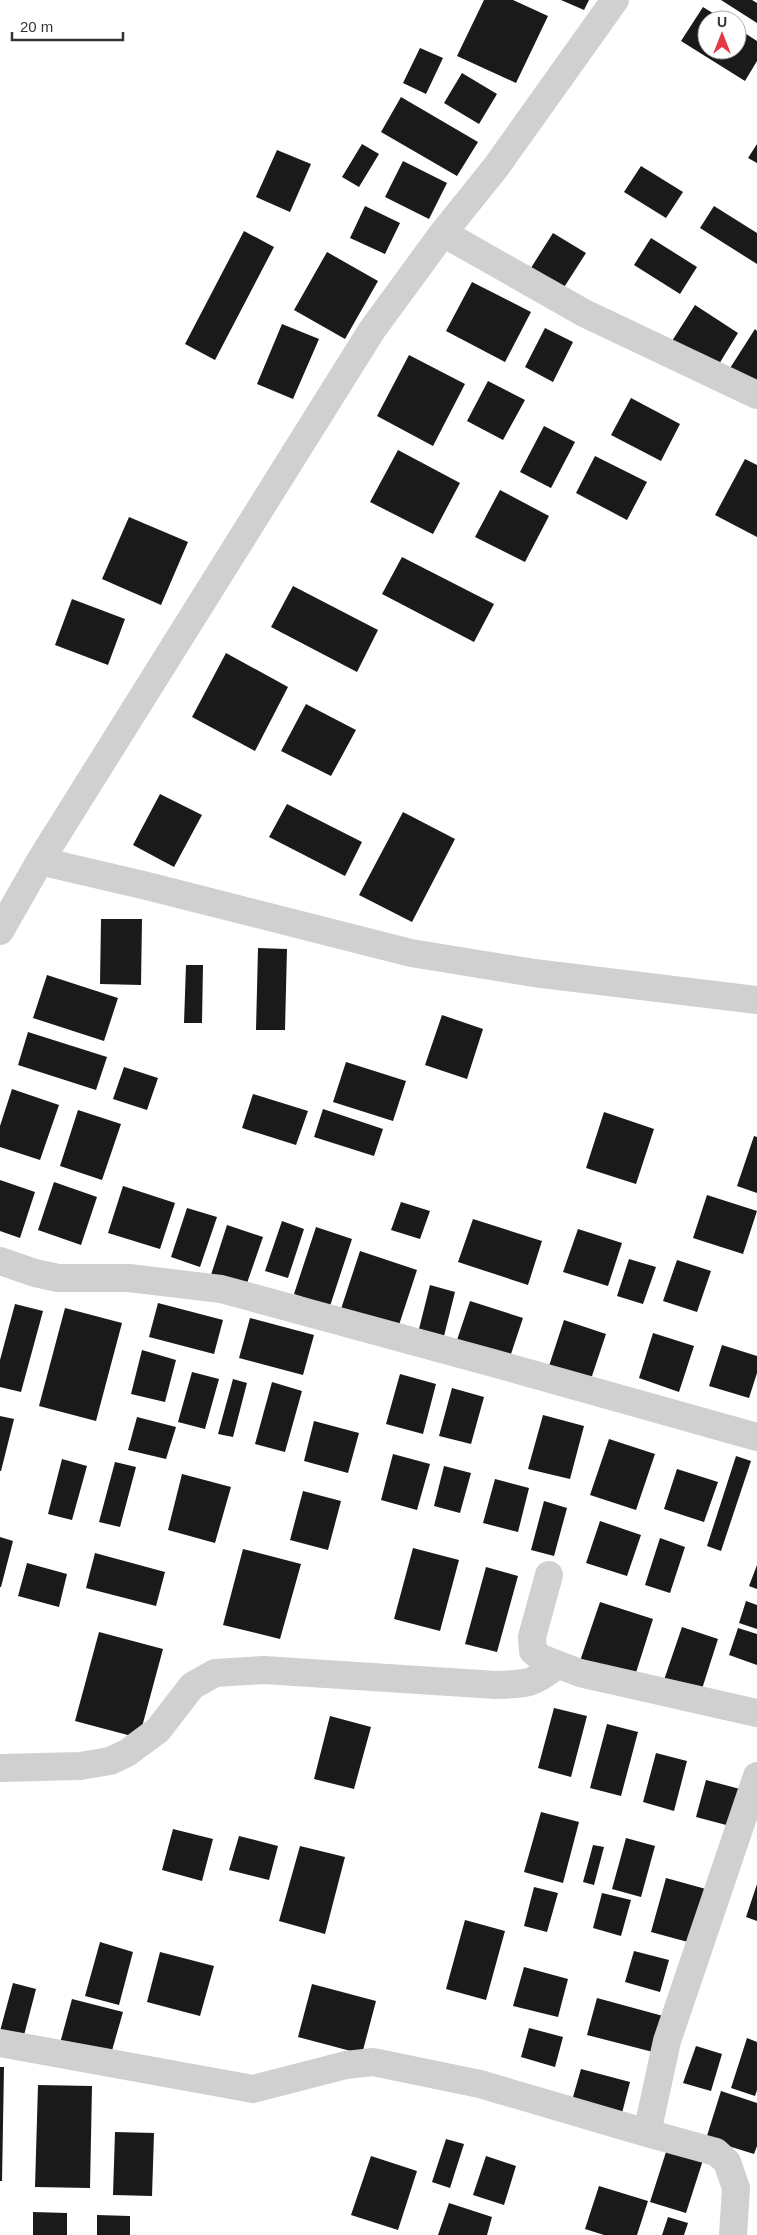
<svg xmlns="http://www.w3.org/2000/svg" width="757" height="2235" font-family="Helvetica,sans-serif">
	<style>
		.building { fill: #1a1a1a }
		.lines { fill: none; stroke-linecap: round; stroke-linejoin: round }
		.minor { stroke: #d0d0d0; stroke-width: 28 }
	</style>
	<rect width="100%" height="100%" fill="#fff"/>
	<path class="building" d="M 484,0 L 513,0 L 548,16 L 516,83 L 457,56 Z
		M 561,0 L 589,0 L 584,10 Z
		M 721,0 L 752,0 L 757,3 L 757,23 Z
		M 703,7 L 724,20 L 707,20 L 707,50 L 737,50 L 737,28 L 757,41 L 757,61 L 745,81 L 681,41 Z
		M 420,48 L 443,58 L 426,94 L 403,83 Z
		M 462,73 L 497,94 L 479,124 L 444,103 Z
		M 401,97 L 478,142 L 457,176 L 381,132 Z
		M 362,144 L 379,154 L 359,187 L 342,177 Z
		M 757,144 L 757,163 L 748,158 Z
		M 277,150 L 311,164 L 290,212 L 256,197 Z
		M 403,161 L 447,183 L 429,219 L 385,197 Z
		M 641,166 L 683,192 L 666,218 L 624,192 Z
		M 365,206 L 400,223 L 385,254 L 350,238 Z
		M 714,206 L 757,233 L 757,264 L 700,228 Z
		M 244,231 L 274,247 L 215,360 L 185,344 Z
		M 553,233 L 586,253 L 561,292 L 529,271 Z
		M 651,238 L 697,267 L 680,294 L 634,265 Z
		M 327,252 L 378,281 L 345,339 L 294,310 Z
		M 472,282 L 531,312 L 505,362 L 446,331 Z
		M 695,305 L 738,333 L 716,369 L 672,341 Z
		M 282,324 L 319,339 L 293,399 L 257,384 Z
		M 545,328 L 573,342 L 553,382 L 525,367 Z
		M 755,329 L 757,331 L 757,395 L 725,376 Z
		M 409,355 L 465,384 L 433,446 L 377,416 Z
		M 488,381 L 525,400 L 503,440 L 467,421 Z
		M 631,398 L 680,424 L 661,461 L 611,435 Z
		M 544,426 L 575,442 L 551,488 L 520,472 Z
		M 398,450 L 460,483 L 433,534 L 370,502 Z
		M 595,456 L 647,482 L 627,520 L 576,493 Z
		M 745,459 L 757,465 L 757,537 L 715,515 Z
		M 500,490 L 549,516 L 525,562 L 475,537 Z
		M 129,517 L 188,542 L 161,605 L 102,579 Z
		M 402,557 L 494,604 L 474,642 L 382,594 Z
		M 293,586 L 378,630 L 357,672 L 271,627 Z
		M 72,599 L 125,619 L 108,665 L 55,645 Z
		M 226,653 L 288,687 L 255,751 L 192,717 Z
		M 306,704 L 356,730 L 331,776 L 281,751 Z
		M 160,794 L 202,815 L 174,867 L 133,845 Z
		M 287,804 L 362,842 L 345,876 L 269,837 Z
		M 403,812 L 455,839 L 412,922 L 359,895 Z
		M 101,919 L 142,919 L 141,985 L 100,984 Z
		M 258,948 L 287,949 L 285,1030 L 256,1030 Z
		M 186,965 L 203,965 L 202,1023 L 184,1023 Z
		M 47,975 L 118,998 L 104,1041 L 33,1018 Z
		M 442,1015 L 483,1029 L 467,1079 L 425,1065 Z
		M 28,1032 L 107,1057 L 96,1090 L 18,1065 Z
		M 346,1062 L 406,1081 L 393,1121 L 333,1102 Z
		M 124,1067 L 158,1078 L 147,1110 L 113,1099 Z
		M 12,1089 L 59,1105 L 40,1160 L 0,1147 L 0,1126 Z
		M 253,1094 L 308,1111 L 296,1145 L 242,1128 Z
		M 323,1109 L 383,1129 L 374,1156 L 314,1137 Z
		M 78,1110 L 121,1124 L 102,1180 L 60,1166 Z
		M 604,1112 L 654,1129 L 636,1184 L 586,1168 Z
		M 754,1136 L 757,1137 L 757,1193 L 737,1186 Z
		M 0,1180 L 35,1192 L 20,1238 L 0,1231 Z
		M 54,1182 L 97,1197 L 81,1245 L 38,1230 Z
		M 123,1186 L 175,1203 L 160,1249 L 108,1233 Z
		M 707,1195 L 757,1211 L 743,1254 L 693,1238 Z
		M 401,1202 L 430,1211 L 420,1239 L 391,1230 Z
		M 187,1208 L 217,1217 L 200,1267 L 171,1257 Z
		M 473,1219 L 542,1241 L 528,1285 L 458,1262 Z
		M 282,1221 L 304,1229 L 288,1278 L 265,1271 Z
		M 227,1225 L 263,1237 L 245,1289 L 210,1278 Z
		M 316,1227 L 352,1239 L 330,1306 L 294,1294 Z
		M 578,1229 L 622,1243 L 608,1286 L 563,1272 Z
		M 360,1251 L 417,1270 L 398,1328 L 341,1309 Z
		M 629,1259 L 656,1267 L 643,1304 L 617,1296 Z
		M 677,1260 L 711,1271 L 697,1312 L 663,1301 Z
		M 430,1285 L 455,1292 L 444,1336 L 419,1329 Z
		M 470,1301 L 523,1318 L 507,1366 L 454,1349 Z
		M 158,1303 L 223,1320 L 214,1354 L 149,1337 Z
		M 15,1304 L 43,1311 L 21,1392 L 0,1387 L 0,1360 Z
		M 65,1308 L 122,1323 L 96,1421 L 39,1406 Z
		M 250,1318 L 314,1335 L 303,1375 L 239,1358 Z
		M 564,1320 L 606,1334 L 590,1382 L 548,1369 Z
		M 653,1333 L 694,1346 L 679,1392 L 639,1378 Z
		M 722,1345 L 757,1356 L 757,1373 L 749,1398 L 709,1386 Z
		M 142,1350 L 176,1360 L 165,1402 L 131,1394 Z
		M 192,1372 L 219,1379 L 205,1429 L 178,1422 Z
		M 400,1374 L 436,1384 L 423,1434 L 386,1424 Z
		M 233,1379 L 247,1383 L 233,1437 L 218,1434 Z
		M 272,1382 L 302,1391 L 285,1452 L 255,1444 Z
		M 452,1388 L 484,1397 L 471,1444 L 439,1436 Z
		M 543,1415 L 584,1426 L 570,1479 L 528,1469 Z
		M 0,1416 L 14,1419 L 1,1471 L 0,1471 Z
		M 137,1417 L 176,1427 L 166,1459 L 128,1450 Z
		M 314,1421 L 359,1433 L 348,1473 L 304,1461 Z
		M 609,1439 L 655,1454 L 636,1510 L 590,1495 Z
		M 393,1454 L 430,1464 L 417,1510 L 381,1500 Z
		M 736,1456 L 751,1461 L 721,1551 L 707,1546 Z
		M 62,1459 L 87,1466 L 72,1520 L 48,1514 Z
		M 115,1462 L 136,1467 L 120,1527 L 99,1522 Z
		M 444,1466 L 471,1473 L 460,1513 L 434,1506 Z
		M 677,1469 L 718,1482 L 704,1522 L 664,1509 Z
		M 182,1474 L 231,1487 L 215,1543 L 168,1530 Z
		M 495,1479 L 529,1488 L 518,1532 L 483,1523 Z
		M 303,1491 L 341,1501 L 328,1550 L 290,1540 Z
		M 544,1501 L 567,1508 L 554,1556 L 531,1550 Z
		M 600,1521 L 641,1535 L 627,1576 L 586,1563 Z
		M 0,1537 L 13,1541 L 1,1587 L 0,1587 Z
		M 660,1538 L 685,1547 L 670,1593 L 645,1585 Z
		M 413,1548 L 459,1560 L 440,1631 L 394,1619 Z
		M 243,1549 L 301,1564 L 280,1639 L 223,1625 Z
		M 95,1553 L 165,1572 L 156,1606 L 86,1588 Z
		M 27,1563 L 67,1574 L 59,1607 L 18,1596 Z
		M 757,1565 L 757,1589 L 749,1586 Z
		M 486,1567 L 518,1576 L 497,1652 L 465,1644 Z
		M 746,1601 L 757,1605 L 757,1629 L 739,1623 Z
		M 600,1602 L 653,1619 L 634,1679 L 580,1661 Z
		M 682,1627 L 718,1639 L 701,1692 L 664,1680 Z
		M 738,1628 L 757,1634 L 757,1665 L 729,1655 Z
		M 99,1632 L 163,1649 L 139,1738 L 75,1721 Z
		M 554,1708 L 587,1716 L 571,1777 L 538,1768 Z
		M 330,1716 L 371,1727 L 354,1789 L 314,1779 Z
		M 607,1724 L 638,1732 L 621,1796 L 590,1788 Z
		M 656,1753 L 687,1761 L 674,1811 L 643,1802 Z
		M 706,1780 L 740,1789 L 730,1826 L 696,1817 Z
		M 541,1812 L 579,1822 L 563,1883 L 524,1872 Z
		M 173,1829 L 213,1839 L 202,1881 L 162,1870 Z
		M 239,1836 L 278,1846 L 269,1880 L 229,1870 Z
		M 626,1838 L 655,1846 L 641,1897 L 612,1889 Z
		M 593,1845 L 604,1847 L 594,1885 L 583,1882 Z
		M 300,1846 L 345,1857 L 325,1934 L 279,1921 Z
		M 666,1878 L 713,1891 L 699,1945 L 651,1932 Z
		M 757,1884 L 757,1921 L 746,1917 Z
		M 534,1887 L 558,1893 L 547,1932 L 524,1926 Z
		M 602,1893 L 631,1900 L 621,1936 L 593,1928 Z
		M 465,1920 L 505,1931 L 486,2000 L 446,1989 Z
		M 100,1942 L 133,1952 L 119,2005 L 85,1996 Z
		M 634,1951 L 669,1960 L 660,1992 L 625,1982 Z
		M 160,1952 L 214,1966 L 200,2016 L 147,2002 Z
		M 524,1967 L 568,1979 L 558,2017 L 513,2006 Z
		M 13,1983 L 36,1989 L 22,2043 L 0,2031 Z
		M 312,1984 L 376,2001 L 362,2054 L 298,2037 Z
		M 597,1998 L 663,2016 L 653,2052 L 587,2035 Z
		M 72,1999 L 123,2012 L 109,2061 L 59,2047 Z
		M 529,2028 L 563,2037 L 555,2067 L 521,2057 Z
		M 747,2038 L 757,2042 L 757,2090 L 755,2096 L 731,2088 Z
		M 696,2046 L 722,2054 L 711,2091 L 683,2083 Z
		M 0,2067 L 4,2067 L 2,2181 L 0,2181 Z
		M 581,2069 L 630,2082 L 621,2117 L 571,2104 Z
		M 38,2085 L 92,2086 L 90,2188 L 35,2187 Z
		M 721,2091 L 757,2103 L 757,2146 L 754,2154 L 706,2139 Z
		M 115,2132 L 154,2133 L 152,2196 L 113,2195 Z
		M 446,2139 L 464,2144 L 450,2188 L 432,2182 Z
		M 667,2149 L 703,2160 L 686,2213 L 650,2202 Z
		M 371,2156 L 417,2171 L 398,2230 L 351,2215 Z
		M 486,2156 L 516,2166 L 504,2205 L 473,2195 Z
		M 599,2186 L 648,2201 L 637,2235 L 604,2235 L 585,2229 Z
		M 449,2203 L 492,2217 L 487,2235 L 438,2235 Z
		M 33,2212 L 67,2213 L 67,2235 L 33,2235 Z
		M 97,2215 L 130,2216 L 130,2235 L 97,2235 Z
		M 668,2217 L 688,2223 L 684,2235 L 662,2235 Z"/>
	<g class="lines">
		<path class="minor" d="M 443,233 L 584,313 L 757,395
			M 40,861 L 147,886 L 411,953 L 534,973 L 757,1000
			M 0,931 L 40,861 L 372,330 L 443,233 L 496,167 L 615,0
			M 0,1261 L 35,1273 L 58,1278 L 129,1278 L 221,1289 L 493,1363 L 757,1437
			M 549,1575 L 532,1637 L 533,1651 L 541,1658 L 580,1673 L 757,1713
			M 0,1768 L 80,1766 L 110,1761 L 127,1753 L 158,1730 L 192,1686 L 215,1673 L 264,1670 L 496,1685 C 526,1684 532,1685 557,1665
			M 0,2043 L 253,2089 L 346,2065 L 373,2062 L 480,2084 L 647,2133 L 667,2041 L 757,1776
			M 647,2133 L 716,2152 L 727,2162 L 736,2188 L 733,2235"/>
	</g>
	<g transform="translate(722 35)"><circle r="24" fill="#ffffff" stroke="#adadad"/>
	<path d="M0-4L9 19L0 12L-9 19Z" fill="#e63946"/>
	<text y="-8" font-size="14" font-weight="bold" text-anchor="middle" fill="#333333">U</text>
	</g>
	<path d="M12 32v8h111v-8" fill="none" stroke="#333333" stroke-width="2.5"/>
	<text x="20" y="32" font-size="15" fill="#333333" stroke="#ffffff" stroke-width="4" paint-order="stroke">20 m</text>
</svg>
